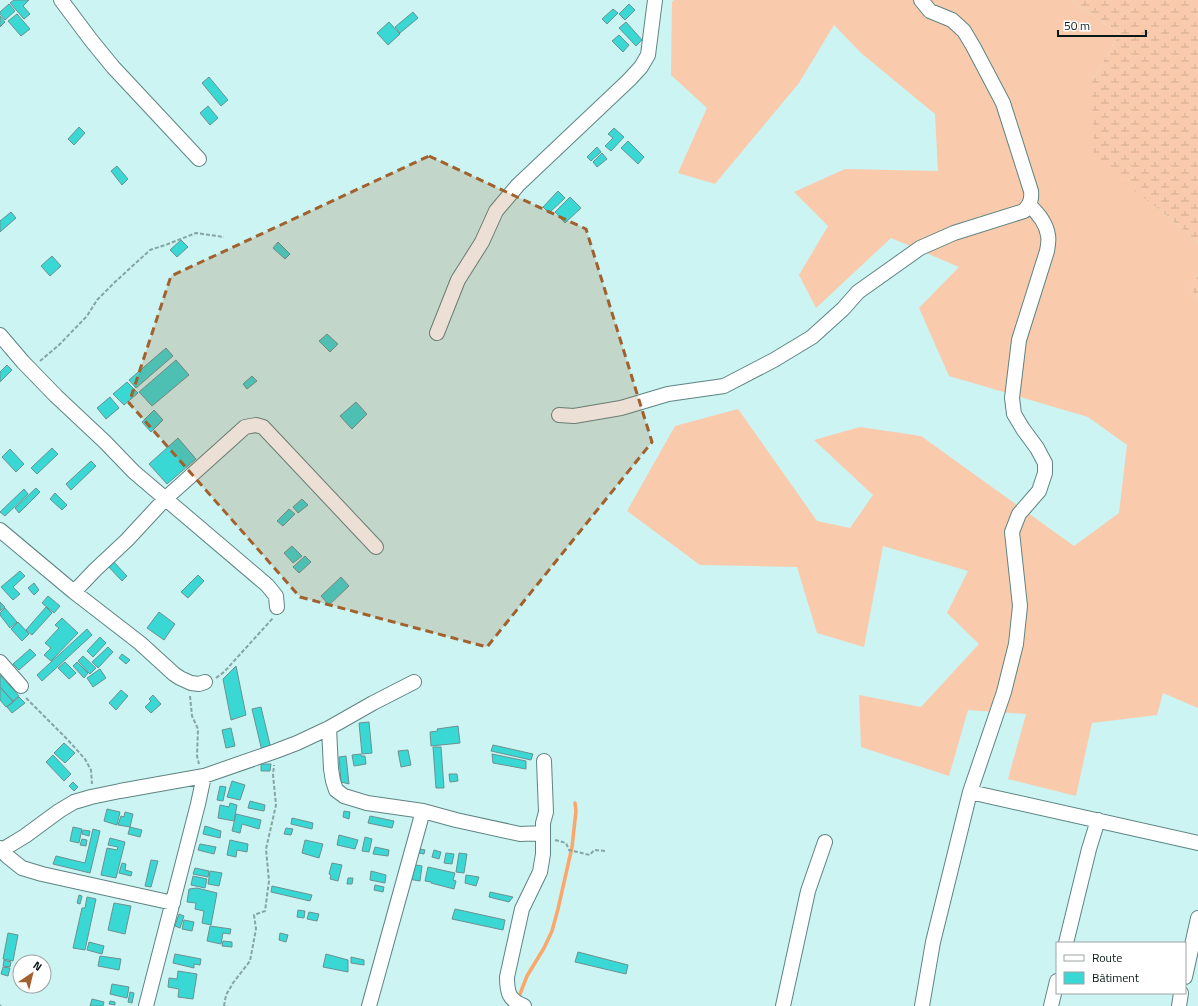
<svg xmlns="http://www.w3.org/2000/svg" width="1198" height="1006" font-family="'Titillium Web',sans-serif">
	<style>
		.grass { fill: #f9cbac }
		.wetland { fill: url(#wetland-marsh) }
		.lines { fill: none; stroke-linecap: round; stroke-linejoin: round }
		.stream { stroke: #fba76b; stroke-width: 3.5 }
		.building { fill: #3ad8d5; stroke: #6b9190 }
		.minor-casing { stroke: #5e8483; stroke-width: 16 }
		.path { stroke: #85a5a4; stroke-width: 2; stroke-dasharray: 4 2; stroke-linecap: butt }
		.minor { stroke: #fff; stroke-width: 14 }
		.marked { fill: #a2602d; fill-opacity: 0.2; stroke: #a2602d; stroke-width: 3; stroke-dasharray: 8 5; stroke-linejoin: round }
	</style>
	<defs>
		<pattern id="wetland-marsh" width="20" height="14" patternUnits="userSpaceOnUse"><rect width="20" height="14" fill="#f9cbac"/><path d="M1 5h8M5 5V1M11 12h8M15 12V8" fill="none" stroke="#d4ae93"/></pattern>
	</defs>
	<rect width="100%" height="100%" fill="#cbf4f2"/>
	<path class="grass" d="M 674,0 L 1071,0 L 1120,34 L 1092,80 L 1160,210 L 1198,242 L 1198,274 L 1191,288 L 1198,303 L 1198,708 L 1163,693 L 1157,715 L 1092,723 L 1076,796 L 1008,779 L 1026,714 L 968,710 L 949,776 L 861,747 L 859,695 L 921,707 L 979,644 L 947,613 L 968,571 L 883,546 L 864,647 L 817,633 L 797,567 L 700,565 L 627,511 L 675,426 L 738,409 L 817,521 L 850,528 L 873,495 L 814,440 L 860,427 L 921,436 L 1074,546 L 1119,513 L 1127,445 L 1088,417 L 949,376 L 919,308 L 959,267 L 891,238 L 816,308 L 799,275 L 828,226 L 794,192 L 845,169 L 938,171 L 935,114 L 861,53 L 834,25 L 799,83 L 715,184 L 678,173 L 707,108 L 671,75 L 672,2 Z"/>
	<path class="wetland" d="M 1071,0 L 1198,0 L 1198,242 L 1160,210 L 1094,160 L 1092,80 L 1120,34 Z
		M 1198,274 L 1198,303 L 1191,288 Z"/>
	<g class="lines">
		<path class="stream" d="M 518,999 L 527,976 L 544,948 L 552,931 L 558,909 L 572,847 L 576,811 L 575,803"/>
	</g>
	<path class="building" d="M 14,0 L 29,0 L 23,6 L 30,14 L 24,19 L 10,3 Z
		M 9,4 L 15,11 L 5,20 L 0,14 L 0,12 Z
		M 629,4 L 635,10 L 625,20 L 619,14 Z
		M 613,9 L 618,13 L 607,24 L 602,19 Z
		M 413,12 L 418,18 L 400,33 L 395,27 Z
		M 17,14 L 30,29 L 21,36 L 8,21 Z
		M 0,16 L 5,22 L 0,27 Z
		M 389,22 L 400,34 L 388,45 L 377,33 Z
		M 626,22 L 642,40 L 636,46 L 619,28 Z
		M 619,35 L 629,45 L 623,52 L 612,41 Z
		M 209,77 L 228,100 L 221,106 L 202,83 Z
		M 208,106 L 218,118 L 210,125 L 200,113 Z
		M 79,127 L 85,133 L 74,145 L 68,139 Z
		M 614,128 L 624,137 L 611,151 L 605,146 L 613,138 L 608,134 Z
		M 628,141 L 644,157 L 638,164 L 621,148 Z
		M 597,147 L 601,152 L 591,161 L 587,157 Z
		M 602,153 L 607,159 L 597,167 L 593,162 Z
		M 117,166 L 128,179 L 122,185 L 111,171 Z
		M 558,191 L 565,198 L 549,213 L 543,207 Z
		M 570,197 L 581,208 L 565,223 L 555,212 Z
		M 11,212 L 16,218 L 0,232 L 0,221 Z
		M 181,240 L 188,247 L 177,257 L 170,250 Z
		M 278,242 L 290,254 L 285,259 L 273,248 Z
		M 52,256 L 61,266 L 50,276 L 41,266 Z
		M 327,334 L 338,344 L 330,352 L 319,341 Z
		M 166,348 L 173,356 L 136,388 L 129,380 Z
		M 176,360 L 189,375 L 152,406 L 139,392 Z
		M 7,365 L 12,370 L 0,382 L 0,372 Z
		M 252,376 L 257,381 L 247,389 L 243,384 Z
		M 127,382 L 138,393 L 124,405 L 113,394 Z
		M 110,397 L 119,408 L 106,419 L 97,408 Z
		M 356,402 L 367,414 L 352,429 L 340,416 Z
		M 154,410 L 163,420 L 151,432 L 142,422 Z
		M 178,438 L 196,459 L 167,484 L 149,464 Z
		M 52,448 L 58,454 L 37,474 L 31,468 Z
		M 10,449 L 24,464 L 16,472 L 2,457 Z
		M 91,461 L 96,466 L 71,490 L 66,484 Z
		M 36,488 L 40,492 L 19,513 L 15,508 Z
		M 24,489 L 28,494 L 5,516 L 0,512 Z
		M 55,493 L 67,505 L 62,510 L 50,499 Z
		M 302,499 L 308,505 L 298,513 L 293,507 Z
		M 289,509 L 295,514 L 283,526 L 277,521 Z
		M 292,546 L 302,556 L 293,563 L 284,553 Z
		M 305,556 L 311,562 L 299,573 L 293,567 Z
		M 111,559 L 127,576 L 122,581 L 106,564 Z
		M 20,571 L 25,576 L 13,587 L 20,594 L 13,600 L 1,587 Z
		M 198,575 L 204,581 L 188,598 L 181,592 Z
		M 341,577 L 349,586 L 329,605 L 321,596 Z
		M 34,583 L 39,590 L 34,595 L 28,588 Z
		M 48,596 L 60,606 L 54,613 L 42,603 Z
		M 0,602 L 5,607 L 0,611 Z
		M 46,607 L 52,613 L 32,635 L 26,630 Z
		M 5,608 L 17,622 L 10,628 L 0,615 L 0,613 Z
		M 159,612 L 175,624 L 164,640 L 147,628 Z
		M 62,618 L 78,633 L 51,661 L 44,655 L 51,648 L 45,643 L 59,628 L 55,625 Z
		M 18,622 L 29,634 L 22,641 L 11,629 Z
		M 87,629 L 92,635 L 42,681 L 37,675 Z
		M 100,637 L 106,643 L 93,657 L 87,651 Z
		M 108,647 L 113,652 L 98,668 L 92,662 Z
		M 30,649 L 36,655 L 19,670 L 13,664 Z
		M 122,654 L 130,660 L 126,664 L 119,658 Z
		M 83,656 L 96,668 L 90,674 L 78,661 Z
		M 65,662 L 76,673 L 69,679 L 58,668 Z
		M 77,662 L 88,673 L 84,678 L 73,666 Z
		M 236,666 L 246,715 L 231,720 L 223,679 Z
		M 100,669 L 106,678 L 93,687 L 87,678 Z
		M 0,675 L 19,696 L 13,701 L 0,687 Z
		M 0,687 L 13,702 L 6,707 L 0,700 Z
		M 121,690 L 128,696 L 116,710 L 109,703 Z
		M 153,695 L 161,704 L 151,713 L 145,707 L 151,701 L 149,699 Z
		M 19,697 L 25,703 L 12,713 L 7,707 Z
		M 261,707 L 271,749 L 262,751 L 252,709 Z
		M 369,722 L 372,753 L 362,754 L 359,723 Z
		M 458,726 L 460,743 L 431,746 L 430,732 L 438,731 L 437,729 Z
		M 231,728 L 235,746 L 226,748 L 222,730 Z
		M 64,743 L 75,753 L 65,763 L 54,753 Z
		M 493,745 L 533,754 L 531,760 L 491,751 Z
		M 433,747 L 441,747 L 444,788 L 436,788 Z
		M 408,750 L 411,765 L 401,767 L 398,751 Z
		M 361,754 L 361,756 L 365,756 L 366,764 L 354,766 L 352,755 Z
		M 492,754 L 526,761 L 526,769 L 493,763 Z
		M 53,755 L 71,774 L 64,781 L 46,762 Z
		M 346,756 L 349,784 L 341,782 L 339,757 Z
		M 261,764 L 271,764 L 270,771 L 261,771 Z
		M 449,774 L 457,774 L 458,781 L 450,782 Z
		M 232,781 L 245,785 L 240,800 L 227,797 Z
		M 73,782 L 78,787 L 74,791 L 69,786 Z
		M 220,786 L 226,787 L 223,801 L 217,800 Z
		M 250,801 L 265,805 L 264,811 L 248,808 Z
		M 230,803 L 237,805 L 234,821 L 218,818 L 220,805 L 229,807 Z
		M 107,809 L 120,812 L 117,825 L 104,821 Z
		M 344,811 L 350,812 L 349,819 L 343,817 Z
		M 125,812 L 133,814 L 130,827 L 118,825 L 121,816 L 124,817 Z
		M 236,814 L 261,820 L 259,829 L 242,824 L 240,833 L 232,831 Z
		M 370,816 L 394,821 L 392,828 L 368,823 Z
		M 292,818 L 313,823 L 312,829 L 291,824 Z
		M 205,826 L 221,831 L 220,838 L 203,834 Z
		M 73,827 L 82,829 L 79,843 L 70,841 Z
		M 130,827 L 142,830 L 140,837 L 128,834 Z
		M 286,828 L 293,829 L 291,835 L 284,834 Z
		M 93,829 L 100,831 L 90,873 L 53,864 L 56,856 L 85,863 Z
		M 83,830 L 90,831 L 89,836 L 82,834 Z
		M 339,835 L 358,840 L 355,849 L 337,845 Z
		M 365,837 L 372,839 L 369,852 L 362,851 Z
		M 110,838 L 125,842 L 116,878 L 101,875 L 107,848 L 117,850 L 118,847 L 108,845 Z
		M 82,839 L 87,840 L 86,846 L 80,845 Z
		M 230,840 L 248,844 L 247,852 L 237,850 L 236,857 L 227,855 Z
		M 305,840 L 323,844 L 319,858 L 302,853 Z
		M 200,844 L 216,847 L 214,854 L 198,850 Z
		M 375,847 L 389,850 L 388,856 L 373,854 Z
		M 420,849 L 425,850 L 424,854 L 419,853 Z
		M 434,850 L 441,852 L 439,859 L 432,857 Z
		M 446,853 L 454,854 L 452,864 L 444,863 Z
		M 459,853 L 467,854 L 464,873 L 456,872 Z
		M 151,860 L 158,861 L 151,887 L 145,886 Z
		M 122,863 L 126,864 L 125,870 L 132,872 L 131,876 L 119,873 Z
		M 332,863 L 342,865 L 338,881 L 330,879 L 331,875 L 329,874 Z
		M 410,864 L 422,866 L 420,881 L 408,879 Z
		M 428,867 L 455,873 L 453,880 L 456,881 L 454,889 L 431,883 L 431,882 L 425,881 Z
		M 195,868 L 209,871 L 208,877 L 193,874 Z
		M 210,871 L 222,873 L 219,886 L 208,884 Z
		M 371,871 L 386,875 L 385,883 L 370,880 Z
		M 466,875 L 479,877 L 476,886 L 465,883 Z
		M 193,876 L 207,879 L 205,888 L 191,885 Z
		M 348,878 L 353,878 L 352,884 L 347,884 Z
		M 375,885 L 384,887 L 383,892 L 374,890 Z
		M 272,886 L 312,895 L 310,901 L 271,892 Z
		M 197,888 L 217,893 L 211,925 L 202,923 L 204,911 L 195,909 L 196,903 L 187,902 L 189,889 Z
		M 490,892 L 513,897 L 509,902 L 489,897 Z
		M 79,895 L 82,896 L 80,904 L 77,903 Z
		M 87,897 L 96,899 L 85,950 L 73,948 L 82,908 L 85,908 Z
		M 114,903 L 131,906 L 125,934 L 108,930 Z
		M 455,909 L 505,920 L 503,930 L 452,919 Z
		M 298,910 L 305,911 L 304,918 L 297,917 Z
		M 309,912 L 319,914 L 317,921 L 307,919 Z
		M 179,914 L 184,916 L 180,928 L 175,926 Z
		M 184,920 L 194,922 L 192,931 L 182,929 Z
		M 210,926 L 231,929 L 230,934 L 223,933 L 221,944 L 207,941 Z
		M 8,933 L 18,935 L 13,961 L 3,959 Z
		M 280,933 L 288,935 L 286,942 L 279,940 Z
		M 223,941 L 232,942 L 232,947 L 222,946 Z
		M 89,942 L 104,946 L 102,954 L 87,950 Z
		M 578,952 L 628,965 L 626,974 L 575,962 Z
		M 175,954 L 201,959 L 200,965 L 194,964 L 194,968 L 173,963 Z
		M 326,954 L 348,960 L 348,972 L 323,967 Z
		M 100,956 L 121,959 L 119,970 L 98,966 Z
		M 351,957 L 364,960 L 364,965 L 351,963 Z
		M 4,960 L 11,962 L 10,967 L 3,966 Z
		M 3,967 L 10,968 L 8,976 L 1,974 Z
		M 178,971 L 197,974 L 193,999 L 178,997 L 179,989 L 168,987 L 169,978 L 177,979 Z
		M 112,984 L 129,987 L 127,998 L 110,994 Z
		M 130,992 L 134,993 L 132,1003 L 128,1002 Z
		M 92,999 L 104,1002 L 103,1006 L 90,1006 Z
		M 110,1001 L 115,1002 L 115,1005 L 109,1004 Z"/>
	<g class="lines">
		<g class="minor-casing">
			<path id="minor" d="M 61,0 L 91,40 L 113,67 L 199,159
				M 437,333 L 458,280 L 482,242 L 496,211 L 518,185 L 629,80 L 641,67 L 648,55 L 655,0
				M 0,335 L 23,362 L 56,396 L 105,442 L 134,472 L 267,585 L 276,596 L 277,607
				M 559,415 L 574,416 L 621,408 L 668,394 L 724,386 L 774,360 L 812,337 L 843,309 L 858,292 L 920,248 L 954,233 L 1024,211 C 1030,204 1032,200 1031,191 L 1003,103 L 973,46 L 964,31 L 952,20 L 930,11 L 921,0
				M 0,530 L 74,592 L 140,643 L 174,674 L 180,678 L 191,683 L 199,684 L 205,682
				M 74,592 L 95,570 L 127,540 L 165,499 L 245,427 L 256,425 L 263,427 L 376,547
				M 0,662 L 21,686
				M 329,728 L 331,769 L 333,781 L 336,790 L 344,796 L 367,803 L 423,811 L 456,820 L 520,834 L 543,833
				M 970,792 L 1198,843
				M 0,848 L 7,856 L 22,868 L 42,874 L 173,903
				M 2,850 L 25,836 L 59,811 L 74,802 L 91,797 L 120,791 L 204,776 L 276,751 L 297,743 L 329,728 L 373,703 L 414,682
				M 1066,943 L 1089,849 L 1098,820
				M 1185,977 L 1198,918
				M 146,1006 L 198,804 L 204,776
				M 369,1006 L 423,811
				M 524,1006 C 509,1000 507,993 507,977 L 522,909 L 540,872 L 543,854 L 543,823 L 546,812 L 544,761
				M 783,1006 L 808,891 L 825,842
				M 922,1006 L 933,942 L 970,792 L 1004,692 L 1016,644 L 1020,606 L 1012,532 L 1019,514 L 1039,491 L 1045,473 L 1045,463 L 1037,448 L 1023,429 L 1014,414 L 1012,398 L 1019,340 L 1047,251 C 1048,246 1049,240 1048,235 C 1046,223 1038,213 1029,205
				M 1051,1006 L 1057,981
				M 1179,1006 L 1181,993"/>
		</g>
		<path class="path" d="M 40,361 L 59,345 L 87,316 L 97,300 L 115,282 L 150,250 L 168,244 L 196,233 L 224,237
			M 216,678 L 224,672 L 273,618
			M 190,696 L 192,716 L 198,729 L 197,756 L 199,764
			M 26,698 L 67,739 L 85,759 L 91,770 L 92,784
			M 555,840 L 566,843 L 569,850 L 590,855 L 594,850 L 606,851
			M 0,1005 L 1,1006
			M 224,1006 L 226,995 L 233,983 L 250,961 L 256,929 L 254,915 L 265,911 L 269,881 L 266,849 L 276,805 L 273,775 L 274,765"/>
		<use href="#minor" class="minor"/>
	</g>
	<path class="marked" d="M 429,156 L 586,229 L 652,442 L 487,647 L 300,597 L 129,403 L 171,276 Z"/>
	<rect x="1056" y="942" width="130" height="52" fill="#ffffff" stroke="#9da3a3"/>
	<rect x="1064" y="955" width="20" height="6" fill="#ffffff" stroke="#9da3a3"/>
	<text x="1092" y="962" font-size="12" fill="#091918">Route</text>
	<rect x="1064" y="972" width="20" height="12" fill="#3ad8d5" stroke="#9da3a3"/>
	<text x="1092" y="982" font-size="12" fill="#091918">Bâtiment</text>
	<g transform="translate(32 974) rotate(35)"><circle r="19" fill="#ffffff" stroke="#9da3a3"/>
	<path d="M0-3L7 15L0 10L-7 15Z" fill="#a2602d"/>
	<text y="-6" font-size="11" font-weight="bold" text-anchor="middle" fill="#091918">N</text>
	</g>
	<path d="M1058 30v6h88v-6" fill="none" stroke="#091918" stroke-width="2"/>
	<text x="1064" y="30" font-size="12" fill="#091918" stroke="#ffffff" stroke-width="3" paint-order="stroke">50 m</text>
</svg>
